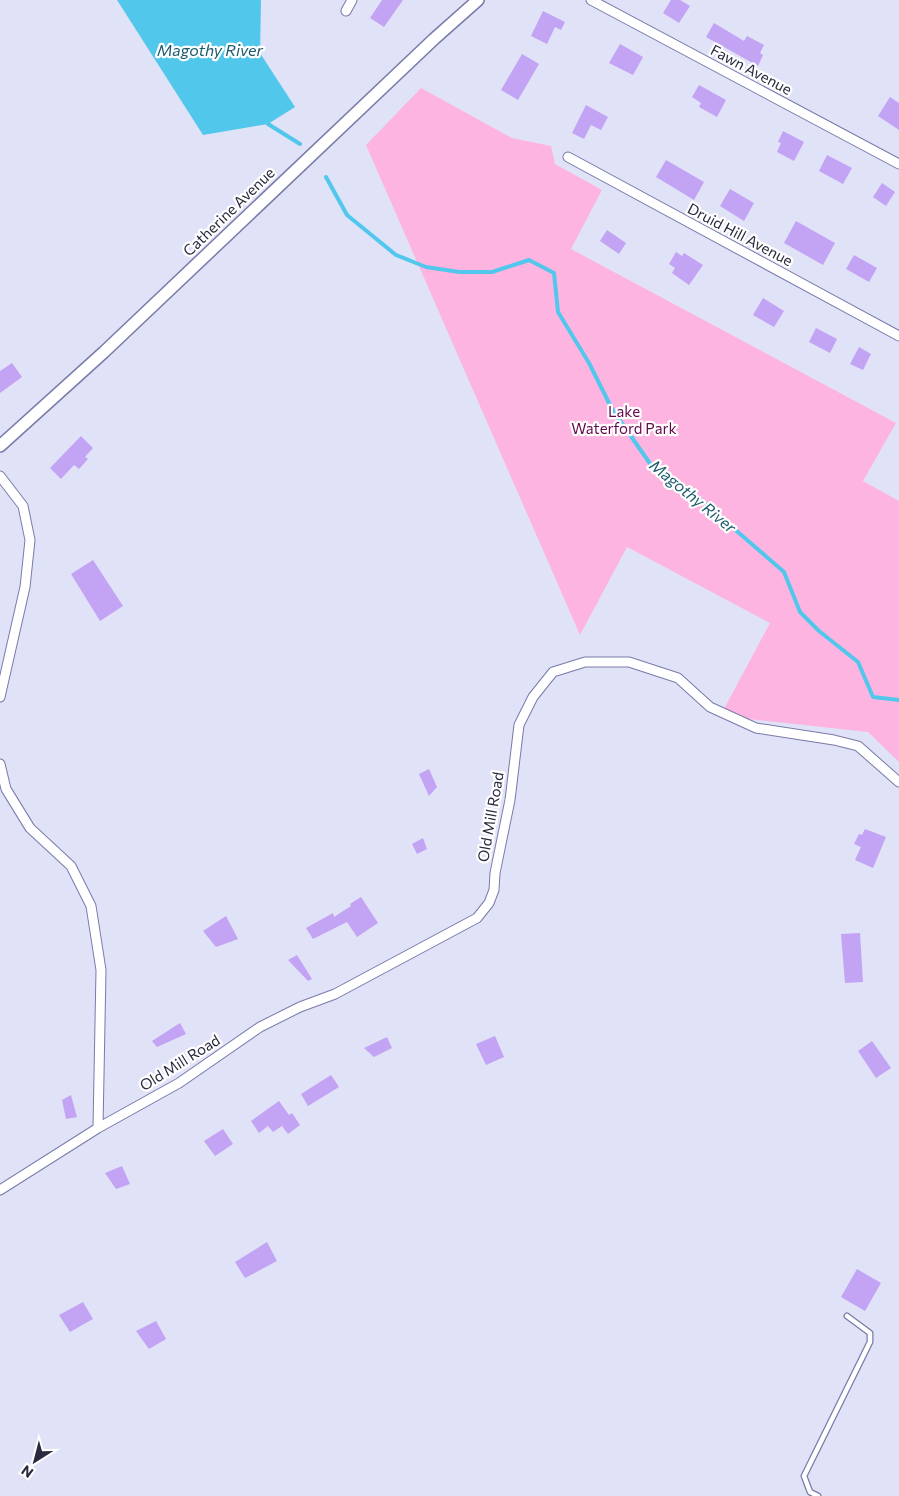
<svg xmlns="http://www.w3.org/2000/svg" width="899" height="1496" font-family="Commissioner,sans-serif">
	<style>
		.green { fill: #feb4e1 }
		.water { fill: #52c7ec }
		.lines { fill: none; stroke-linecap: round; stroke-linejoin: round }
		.stream { stroke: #52c7ec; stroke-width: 4 }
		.building { fill: #c3a3f3 }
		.service-casing { stroke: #787aaa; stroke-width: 7 }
		.minor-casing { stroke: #787aaa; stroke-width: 11 }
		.tertiary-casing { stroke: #787aaa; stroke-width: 14 }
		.service { stroke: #fff; stroke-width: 4.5 }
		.minor { stroke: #fff; stroke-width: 9 }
		.tertiary { stroke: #fff; stroke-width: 11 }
		.labels { text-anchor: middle; stroke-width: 4.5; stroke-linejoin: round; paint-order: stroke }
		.street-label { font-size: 15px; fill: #292a3e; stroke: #fff }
		.park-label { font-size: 15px; fill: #65084c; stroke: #fff }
		.water-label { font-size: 16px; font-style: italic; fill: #1b5b6e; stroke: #fff }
	</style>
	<rect width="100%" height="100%" fill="#e0e2f7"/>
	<path class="green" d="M 421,88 L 512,138 L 551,146 L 555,164 L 602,190 L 571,249 L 896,423 L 863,481 L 899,501 L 899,762 L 868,732 L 740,718 L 724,709 L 770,623 L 627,547 L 580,635 L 366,145 Z"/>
	<path class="water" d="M 117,0 L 261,0 L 260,53 L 295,107 L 268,124 L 203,135 Z"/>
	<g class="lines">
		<path class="stream" d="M 268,124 L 300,144
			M 326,177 L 347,215 L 396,255 L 426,267 L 459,272 L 492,272 L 529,260 L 554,273 L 558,312 L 589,363 L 612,409 L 651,465 L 695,495 L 784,572 L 800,612 L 819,631 L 858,662 L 873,697 L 899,700"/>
	</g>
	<path class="building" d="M 382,0 L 403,0 L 384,27 L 370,18 Z
		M 671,0 L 680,0 L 690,6 L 679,23 L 663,13 Z
		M 543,11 L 565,22 L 561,30 L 555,27 L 547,44 L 531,36 Z
		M 714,23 L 744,41 L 747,36 L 764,45 L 760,53 L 763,55 L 758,66 L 706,37 Z
		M 620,44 L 643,57 L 633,75 L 609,63 Z
		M 522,54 L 539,64 L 518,100 L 501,90 Z
		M 699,85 L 726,100 L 717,117 L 699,107 L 701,103 L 692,97 Z
		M 890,97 L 899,103 L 899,130 L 878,116 Z
		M 586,105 L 608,117 L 601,130 L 591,125 L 584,139 L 572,133 Z
		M 783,131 L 804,142 L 794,161 L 777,152 L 781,143 L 778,142 Z
		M 827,155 L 852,168 L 843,184 L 819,171 Z
		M 666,160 L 704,182 L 694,200 L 656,177 Z
		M 882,183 L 895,192 L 886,206 L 873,197 Z
		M 730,189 L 754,203 L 744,221 L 720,206 Z
		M 796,221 L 835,243 L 823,265 L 784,243 Z
		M 607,230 L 626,243 L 619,254 L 600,241 Z
		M 676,252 L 682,256 L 684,253 L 703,265 L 689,285 L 672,273 L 675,268 L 669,264 Z
		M 854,255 L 877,268 L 869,282 L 846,269 Z
		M 763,298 L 784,311 L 774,327 L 753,315 Z
		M 816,328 L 837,339 L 830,353 L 809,342 Z
		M 859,347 L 871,354 L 863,370 L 850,364 Z
		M 12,363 L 22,377 L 0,393 L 0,371 Z
		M 81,436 L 93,448 L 85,457 L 88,459 L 79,469 L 74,465 L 61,479 L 50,468 Z
		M 93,560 L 123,606 L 100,621 L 71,574 Z
		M 429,769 L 437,787 L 429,796 L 419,774 Z
		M 865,829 L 886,837 L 873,868 L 855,860 L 861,847 L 854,844 L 859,834 L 862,835 Z
		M 423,838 L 427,849 L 417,854 L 412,844 Z
		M 361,897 L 378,923 L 357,937 L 347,922 L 313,939 L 306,928 L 333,913 L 334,917 L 351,906 L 350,904 Z
		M 226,916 L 238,939 L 216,947 L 203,931 Z
		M 860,933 L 863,982 L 845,983 L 841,934 Z
		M 297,955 L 312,979 L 308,981 L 288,960 Z
		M 180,1023 L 186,1034 L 157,1047 L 152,1041 Z
		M 495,1036 L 504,1057 L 486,1065 L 476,1044 Z
		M 387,1037 L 392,1048 L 374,1057 L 364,1048 Z
		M 872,1041 L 891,1068 L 876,1078 L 858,1051 Z
		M 331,1075 L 339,1087 L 308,1106 L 301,1094 Z
		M 71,1095 L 77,1117 L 66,1119 L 62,1100 Z
		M 279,1101 L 289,1115 L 292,1113 L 300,1125 L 288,1134 L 282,1126 L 273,1132 L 268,1126 L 259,1133 L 251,1121 Z
		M 223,1129 L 233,1144 L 215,1156 L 204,1141 Z
		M 122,1166 L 130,1184 L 116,1189 L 105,1173 Z
		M 267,1242 L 277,1261 L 245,1278 L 235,1262 Z
		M 857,1269 L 881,1283 L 865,1311 L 841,1297 Z
		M 83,1302 L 93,1319 L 70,1332 L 59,1315 Z
		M 156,1321 L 166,1339 L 149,1349 L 136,1331 Z"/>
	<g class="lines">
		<g class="service-casing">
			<path id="service" d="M 818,1496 L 810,1492 L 804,1476 L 870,1342 L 870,1333 L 847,1316"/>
		</g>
		<g class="minor-casing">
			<path id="minor" d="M 591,0 L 899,164
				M 346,11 L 352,0
				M 568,157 L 899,336
				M 0,476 L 23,506 L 30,540 L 25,587 L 0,697
				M 0,764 L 6,789 L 30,828 L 71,866 L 91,906 L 101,970 L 98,1128
				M 0,1190 L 98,1128 L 179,1083 L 260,1027 L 300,1007 L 335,994 L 477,918 L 489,903 L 494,890 L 495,873 L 510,800 L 519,725 L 533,697 L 553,672 L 585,662 L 629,662 L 678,678 L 710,707 L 756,728 L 834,740 L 858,746 L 899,782"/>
		</g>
		<g class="tertiary-casing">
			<path id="tertiary" d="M 0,446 L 104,352 L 434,39 L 478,0"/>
		</g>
		<use href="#service" class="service"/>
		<use href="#minor" class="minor"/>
		<use href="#tertiary" class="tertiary"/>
	</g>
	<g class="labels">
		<g class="street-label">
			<text transform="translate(751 70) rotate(28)" y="5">Fawn Avenue</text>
			<text transform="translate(229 212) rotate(-44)" y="5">Catherine Avenue</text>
			<text transform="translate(740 235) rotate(28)" y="5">Druid Hill Avenue</text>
			<text transform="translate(491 817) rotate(-80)" y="5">Old Mill Road</text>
			<text transform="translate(180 1063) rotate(-32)" y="5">Old Mill Road</text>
		</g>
		<g class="park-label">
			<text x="624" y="417">Lake<tspan x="624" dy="17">Waterford Park</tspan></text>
		</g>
		<g class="water-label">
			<text x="210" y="56">Magothy River</text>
			<text transform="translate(693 496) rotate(39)" y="6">Magothy River</text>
		</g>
	</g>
	<g transform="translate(35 1461) rotate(216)" stroke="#ffffff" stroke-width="4" paint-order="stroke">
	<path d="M0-4L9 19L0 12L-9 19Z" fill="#292a3e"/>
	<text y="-8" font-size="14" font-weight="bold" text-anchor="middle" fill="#292a3e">N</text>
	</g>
</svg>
